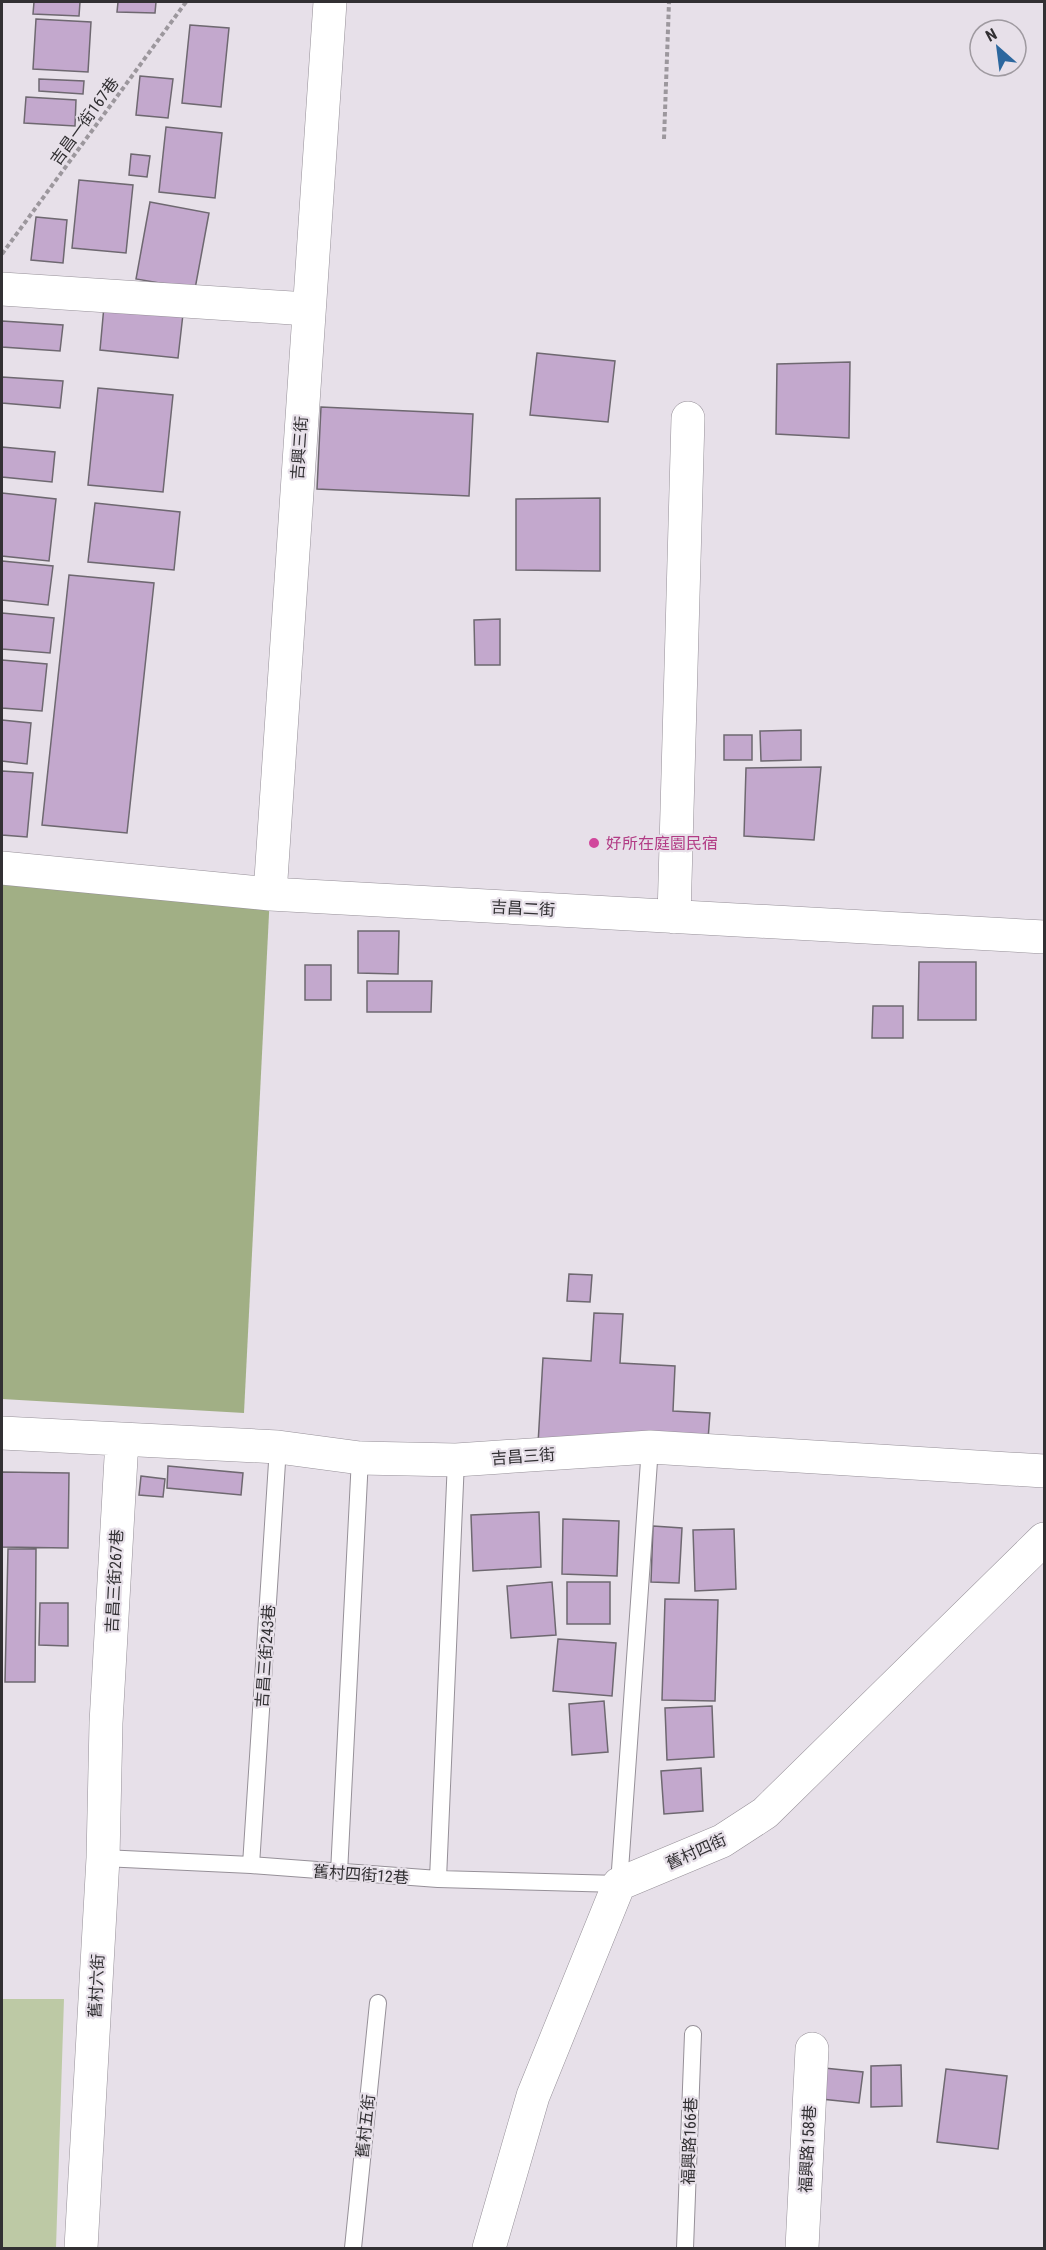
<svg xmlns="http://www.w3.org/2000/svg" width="1046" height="2250" font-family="'Roboto Condensed','Noto Sans TC',sans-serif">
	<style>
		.green { fill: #bdc9a5 }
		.forest { fill: #a1af85 }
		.building { fill: #c3a8cd; stroke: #6e6870; stroke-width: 1.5 }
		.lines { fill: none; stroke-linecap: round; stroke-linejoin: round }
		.service-casing { stroke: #969098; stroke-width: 18 }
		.minor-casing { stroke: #969098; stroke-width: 34 }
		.path { stroke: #9c979d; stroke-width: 4; stroke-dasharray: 4.5 3; stroke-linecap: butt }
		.service { stroke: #fff; stroke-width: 16 }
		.minor { stroke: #fff; stroke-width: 33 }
		.hotel-dot { fill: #d1479c; stroke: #e7e0e9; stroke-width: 2 }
		.labels { text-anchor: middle; stroke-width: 4.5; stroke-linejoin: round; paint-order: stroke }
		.street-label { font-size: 16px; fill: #323033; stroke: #e7e0e9 }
		.hotel-label { font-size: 16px; fill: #b23c85; stroke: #e7e0e9; text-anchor: start }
	</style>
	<rect width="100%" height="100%" fill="#e7e0e9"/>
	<path class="green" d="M 2,1999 L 64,1999 L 56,2248 L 2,2248 Z"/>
	<path class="forest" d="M 2,885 L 270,894 L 244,1413 L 2,1399 Z"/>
	<path class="building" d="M 34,2 L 80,2 L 79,16 L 33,14 Z
		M 118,2 L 156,2 L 155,13 L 117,12 Z
		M 36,19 L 91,22 L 88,72 L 33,69 Z
		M 190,25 L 229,28 L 221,107 L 182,103 Z
		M 140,76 L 173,79 L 168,118 L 136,115 Z
		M 39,79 L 84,81 L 83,94 L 39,91 Z
		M 26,97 L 76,100 L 75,126 L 24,123 Z
		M 166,127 L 222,133 L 215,198 L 159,192 Z
		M 131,154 L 150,156 L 147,177 L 129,175 Z
		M 79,180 L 133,185 L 126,253 L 72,248 Z
		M 150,202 L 209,213 L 195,289 L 136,279 Z
		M 36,217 L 67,220 L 63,263 L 31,260 Z
		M 104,306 L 183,314 L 178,358 L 100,350 Z
		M 2,321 L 63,325 L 60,351 L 2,347 Z
		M 537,353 L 615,361 L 608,422 L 530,415 Z
		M 850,362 L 849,438 L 776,434 L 777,364 Z
		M 2,377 L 63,381 L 60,408 L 2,403 Z
		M 98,388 L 173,395 L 163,492 L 88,485 Z
		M 321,407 L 473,414 L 469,496 L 317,489 Z
		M 2,447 L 55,452 L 52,482 L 2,477 Z
		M 2,493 L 56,499 L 49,561 L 2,556 Z
		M 600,498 L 600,571 L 516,570 L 516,499 Z
		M 95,503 L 180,512 L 174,570 L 88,562 Z
		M 2,561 L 53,566 L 48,605 L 2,600 Z
		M 69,575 L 154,583 L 127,833 L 42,825 Z
		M 2,613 L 54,618 L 50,653 L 2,649 Z
		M 500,619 L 500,665 L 475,665 L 474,620 Z
		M 2,660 L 47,664 L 42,711 L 2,708 Z
		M 2,720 L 31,723 L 27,764 L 2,761 Z
		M 801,730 L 801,760 L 761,761 L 760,731 Z
		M 724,735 L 752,735 L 752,760 L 724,760 Z
		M 821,767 L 814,840 L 744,836 L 746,768 Z
		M 2,771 L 33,773 L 27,837 L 2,835 Z
		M 358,931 L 399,931 L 398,974 L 358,973 Z
		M 919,962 L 976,962 L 976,1020 L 918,1020 Z
		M 305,965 L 331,965 L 331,1000 L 305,1000 Z
		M 367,981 L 432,981 L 431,1012 L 367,1012 Z
		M 873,1006 L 903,1006 L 903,1038 L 872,1038 Z
		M 569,1274 L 592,1275 L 590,1302 L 567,1301 Z
		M 594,1313 L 623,1314 L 620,1363 L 675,1366 L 673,1411 L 710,1413 L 707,1453 L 538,1444 L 543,1358 L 591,1361 Z
		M 168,1466 L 243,1473 L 241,1495 L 167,1488 Z
		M 2,1472 L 69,1473 L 68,1548 L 2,1547 Z
		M 141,1476 L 165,1479 L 163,1497 L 139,1495 Z
		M 539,1512 L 541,1567 L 473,1571 L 471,1515 Z
		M 563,1519 L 619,1521 L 617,1576 L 562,1574 Z
		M 653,1526 L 682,1528 L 679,1583 L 651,1582 Z
		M 734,1529 L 736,1589 L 695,1591 L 693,1530 Z
		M 8,1549 L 36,1549 L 35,1682 L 5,1682 Z
		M 552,1582 L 556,1635 L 511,1638 L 507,1586 Z
		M 567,1582 L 610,1582 L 610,1624 L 567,1624 Z
		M 665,1599 L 718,1600 L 715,1701 L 662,1700 Z
		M 40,1603 L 68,1603 L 68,1646 L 39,1645 Z
		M 558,1639 L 616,1643 L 612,1696 L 553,1691 Z
		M 604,1701 L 608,1752 L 572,1755 L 569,1704 Z
		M 712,1706 L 714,1757 L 667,1760 L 665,1708 Z
		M 701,1768 L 703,1811 L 664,1814 L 661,1771 Z
		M 901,2065 L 902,2106 L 871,2107 L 871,2066 Z
		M 824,2068 L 863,2072 L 859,2103 L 821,2099 Z
		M 946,2069 L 1007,2076 L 998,2149 L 937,2142 Z"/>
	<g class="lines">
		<g class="service-casing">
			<path id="service" d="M 103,1858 L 251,1865 L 438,1879 L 619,1884 L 650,1447
				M 251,1865 L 278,1447
				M 339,1873 L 360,1458
				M 438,1879 L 456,1460
				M 353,2248 L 378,2003
				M 685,2248 L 693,2034"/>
		</g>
		<g class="minor-casing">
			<path id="minor" d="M 2,289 L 308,309
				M 2,868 L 270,894 L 1044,937
				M 270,894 L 330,2
				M 674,917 L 688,418
				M 2,1433 L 278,1447 L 360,1458 L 456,1460 L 650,1447 L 1044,1471
				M 81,2248 L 103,1858 L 106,1723 L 122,1440
				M 489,2248 L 533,2096 L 619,1884 L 722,1841 L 765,1813 L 1044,1539
				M 802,2248 L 812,2049"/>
		</g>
		<path class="path" d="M 664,139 L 669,2
			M 2,254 L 186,2"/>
		<use href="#service" class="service"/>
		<use href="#minor" class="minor"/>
	</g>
	<circle class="hotel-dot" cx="594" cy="843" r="6"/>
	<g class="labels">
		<g class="street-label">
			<text transform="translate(84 121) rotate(-54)" y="6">吉昌一街167巷</text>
			<text transform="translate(299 448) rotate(-86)" y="6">吉興三街</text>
			<text transform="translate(523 908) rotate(3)" y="6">吉昌二街</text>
			<text transform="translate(523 1456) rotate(-4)" y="6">吉昌三街</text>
			<text transform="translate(114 1581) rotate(-87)" y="6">吉昌三街267巷</text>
			<text transform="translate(265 1656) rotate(-86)" y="6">吉昌三街243巷</text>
			<text transform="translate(696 1851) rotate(-24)" y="6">舊村四街</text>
			<text transform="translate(361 1874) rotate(4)" y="6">舊村四街12巷</text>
			<text transform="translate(96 1986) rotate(-87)" y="6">舊村六街</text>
			<text transform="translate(365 2126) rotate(-84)" y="6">舊村五街</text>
			<text transform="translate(689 2141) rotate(-88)" y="6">福興路166巷</text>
			<text transform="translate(807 2149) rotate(-87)" y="6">福興路158巷</text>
		</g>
		<g class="hotel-label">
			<text x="606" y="849">好所在庭園民宿</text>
		</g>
	</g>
	<rect width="1046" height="2250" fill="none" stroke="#323033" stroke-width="6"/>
	<g transform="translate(998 48) rotate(332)"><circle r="28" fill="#e7e0e9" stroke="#9f9aa0" stroke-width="1.5"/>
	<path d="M0-4.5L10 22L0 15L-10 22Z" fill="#2c679e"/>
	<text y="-9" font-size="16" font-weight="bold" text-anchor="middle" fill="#323033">N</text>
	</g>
</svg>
